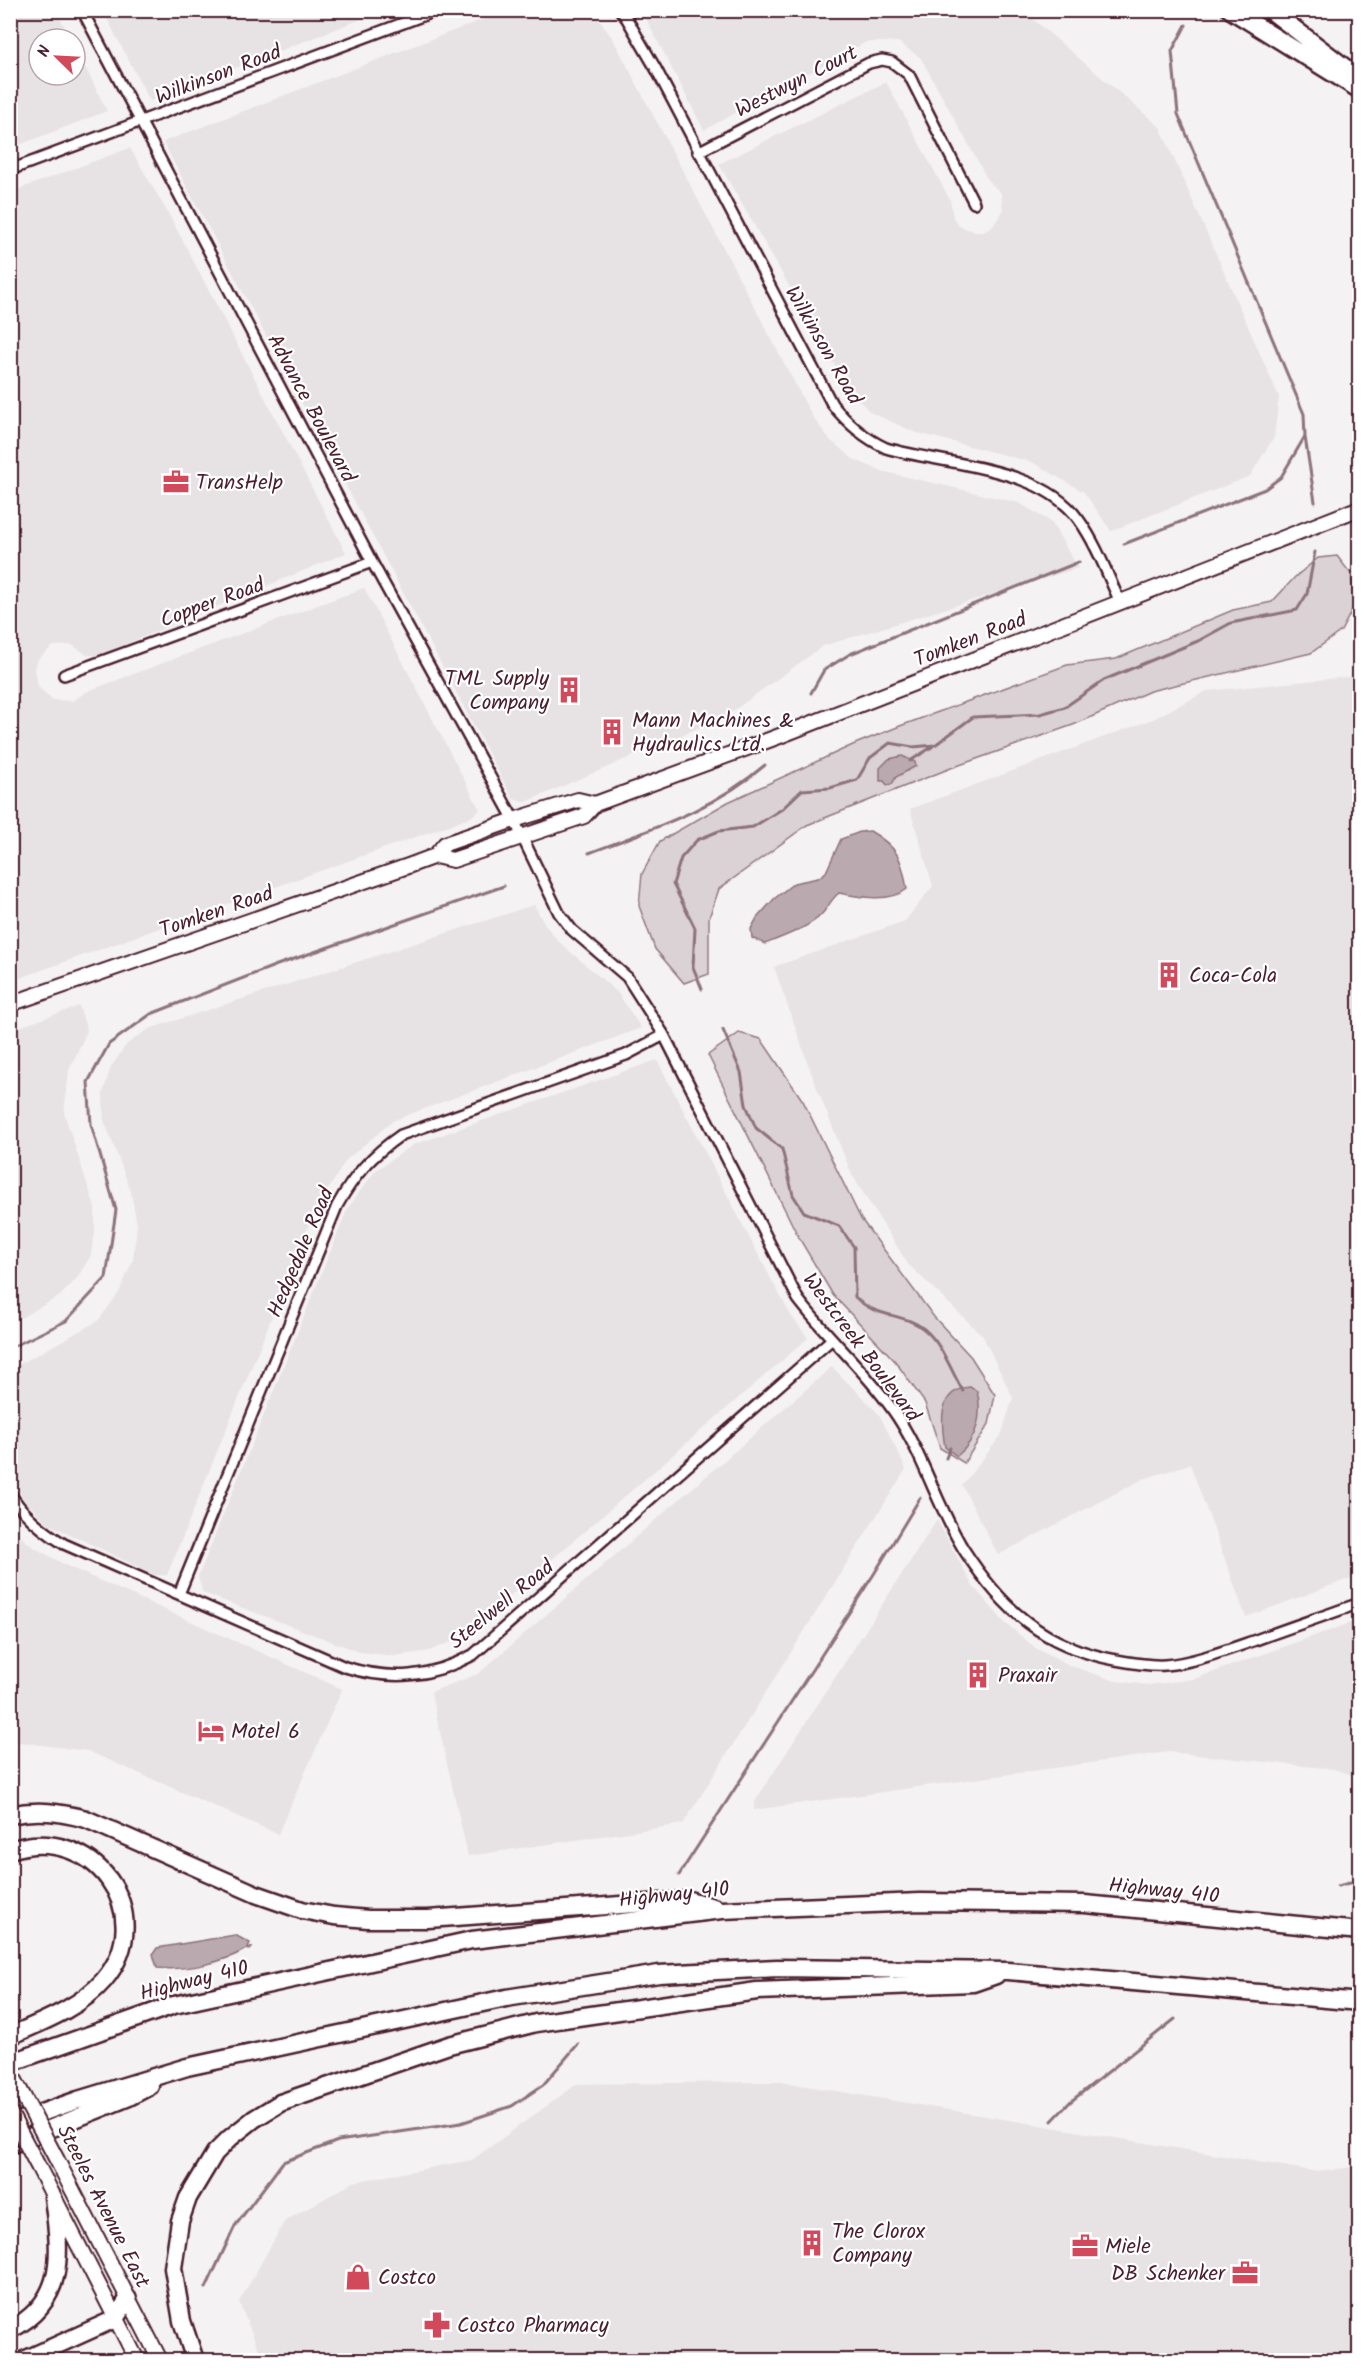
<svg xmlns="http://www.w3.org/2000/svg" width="1370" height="2371" font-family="Kalam,sans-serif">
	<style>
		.built { fill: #e7e2e3 }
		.green { fill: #dbd2d5; stroke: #927880; stroke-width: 1.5 }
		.water { fill: #baa9ae; stroke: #8d727a; stroke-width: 1.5 }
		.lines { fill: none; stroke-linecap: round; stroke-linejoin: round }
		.stream { stroke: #8d727a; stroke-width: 3 }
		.street-casing { stroke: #4a1f2b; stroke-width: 14 }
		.secondary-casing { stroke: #4a1f2b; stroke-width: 18 }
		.highway-casing { stroke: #4a1f2b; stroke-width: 21 }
		.street { stroke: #fff; stroke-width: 9 }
		.secondary { stroke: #fff; stroke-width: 14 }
		.highway { stroke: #fff; stroke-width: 16 }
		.secondary-bridge-casing { stroke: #4a1f2b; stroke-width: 18; stroke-linecap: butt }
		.secondary-bridge { stroke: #fff; stroke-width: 14 }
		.labels { text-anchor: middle; stroke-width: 4.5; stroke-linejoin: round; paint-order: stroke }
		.street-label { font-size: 21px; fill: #4a1f2b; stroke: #fff }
		.poi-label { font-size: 21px; fill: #4a1f2b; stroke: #fff; text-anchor: start }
	</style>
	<rect width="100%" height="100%" fill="#f4f2f2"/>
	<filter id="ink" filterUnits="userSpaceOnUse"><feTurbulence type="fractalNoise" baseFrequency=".0167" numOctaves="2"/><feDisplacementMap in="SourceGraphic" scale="12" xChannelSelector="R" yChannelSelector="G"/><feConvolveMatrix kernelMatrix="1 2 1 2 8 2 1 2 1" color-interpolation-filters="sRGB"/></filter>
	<g filter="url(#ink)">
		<path class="built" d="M 11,10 L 56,11 L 71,39 L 39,39 L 39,75 L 75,75 L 75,47 L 107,111 L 11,148 Z
			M 508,10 L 584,11 L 599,20 L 613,39 L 812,416 L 830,440 L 853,459 L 881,471 L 1019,503 L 1051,522 L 1078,568 L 823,646 L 726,716 L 526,802 L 513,799 L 163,142 Z
			M 103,11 L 382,11 L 150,101 Z
			M 642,11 L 1023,11 L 1160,127 L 1279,397 L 1274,437 L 1250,476 L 1111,531 L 1084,492 L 1032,462 L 914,432 L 870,412 L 848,388 L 719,164 L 886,82 L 950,200 L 953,218 L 959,226 L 976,232 L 985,231 L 993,226 L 1003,211 L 1001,193 L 988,180 L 921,58 L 898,42 L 866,42 L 704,130 Z
			M 130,148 L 173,222 L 346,553 L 99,655 L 88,655 L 72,645 L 53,646 L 38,659 L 35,668 L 38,687 L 53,700 L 72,701 L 88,691 L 364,588 L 480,810 L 469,818 L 11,981 L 11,192 Z
			M 1359,676 L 1359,1575 L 1246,1617 L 1190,1464 L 1143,1479 L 998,1555 L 962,1485 L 1001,1436 L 1013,1398 L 983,1336 L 908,1264 L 852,1175 L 816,1086 L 774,967 L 905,921 L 933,886 L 910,809 L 1153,719 L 1207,691 Z
			M 534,905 L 546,926 L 559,942 L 617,992 L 641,1028 L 394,1120 L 346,1160 L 314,1213 L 167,1575 L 155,1575 L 49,1524 L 24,1500 L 11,1477 L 11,1369 L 98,1321 L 119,1293 L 133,1260 L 137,1225 L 131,1191 L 104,1120 L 103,1093 L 111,1067 L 127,1044 L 149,1029 Z
			M 79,1006 L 87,1031 L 69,1070 L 64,1113 L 95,1208 L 95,1233 L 90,1257 L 77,1278 L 60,1296 L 11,1323 L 11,1030 Z
			M 657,1060 L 772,1281 L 790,1314 L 808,1338 L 461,1638 L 429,1651 L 394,1656 L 360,1652 L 203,1593 L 198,1577 L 348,1208 L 375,1171 L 413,1145 Z
			M 832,1367 L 879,1414 L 906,1469 L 683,1824 L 468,1856 L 431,1692 L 478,1674 Z
			M 937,1520 L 972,1585 L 1005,1623 L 1037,1649 L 1068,1665 L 1115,1681 L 1149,1685 L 1194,1679 L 1359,1620 L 1359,1777 L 1334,1769 L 1168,1752 L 754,1810 L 754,1803 Z
			M 10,1527 L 33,1547 L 67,1566 L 342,1689 L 278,1834 L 88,1751 L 11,1741 Z
			M 782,2082 L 1318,2172 L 1359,2166 L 1359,2360 L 263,2360 L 239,2302 L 285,2221 L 354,2182 L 472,2160 L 577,2084 Z"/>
		<path class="green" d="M 1337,556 L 1351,574 L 1354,606 L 1341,631 L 1311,653 L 1150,691 L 1073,725 L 951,768 L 807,825 L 719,889 L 709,918 L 709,974 L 684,983 L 655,949 L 639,906 L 642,874 L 660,841 L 728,802 L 855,744 L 900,726 L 1067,665 L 1116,659 L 1233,610 L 1272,602 L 1295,577 L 1318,558 Z
			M 739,1033 L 761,1039 L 803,1101 L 861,1219 L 934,1317 L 971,1357 L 995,1395 L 989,1424 L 964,1463 L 940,1448 L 925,1403 L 895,1361 L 833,1295 L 799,1238 L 708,1055 Z"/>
		<path class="water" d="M 902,756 L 915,762 L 916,766 L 896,777 L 892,784 L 887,785 L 884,781 L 880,781 L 880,768 L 889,759 Z
			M 870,831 C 898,847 902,859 907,889 C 891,903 859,897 839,893 C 830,900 828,908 821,915 C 810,927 780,938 765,944 L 752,938 L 751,929 L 757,918 L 774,899 L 794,883 L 818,878 L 826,872 L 841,839 L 860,832 Z
			M 970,1387 L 977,1391 C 983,1415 977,1440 957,1456 L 945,1447 C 941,1423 937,1390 970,1387 Z
			M 235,1935 L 250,1943 L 248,1947 L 252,1948 L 250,1950 L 246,1949 C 223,1963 185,1971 157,1968 L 153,1954 L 157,1948 Z"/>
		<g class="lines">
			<path class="stream" d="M 1186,25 L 1172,51 L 1178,114 L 1304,414 L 1305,437 L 1315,502
				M 1124,544 L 1265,489 L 1281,477 L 1304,438
				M 811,693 L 824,670 L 850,654 L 1079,562
				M 910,761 L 932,747
				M 589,853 C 652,829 713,810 765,765
				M 702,989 L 693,967 L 695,928 L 673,884 L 681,858 L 697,840 L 719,831 L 753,827 L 782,809 L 802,790 L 830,788 L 857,780 L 870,758 L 890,743 L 913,747 L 935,745 L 973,717 L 1040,714 L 1065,707 L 1104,680 L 1198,641 L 1231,623 L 1297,610 L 1307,594 L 1315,552
				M 723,1030 L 741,1072 L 746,1105 L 756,1128 L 782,1149 L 793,1195 L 804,1212 L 839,1226 L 854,1247 L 855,1297 C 872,1314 889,1313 910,1321 C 939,1332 948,1366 963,1391
				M 10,1348 L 66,1321 L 106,1278 L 116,1210 L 91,1124 L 88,1082 L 109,1044 L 151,1014 L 277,965 L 504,886
				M 946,1458 L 950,1448
				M 679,1875 L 874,1574 L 920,1498
				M 1338,1886 L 1360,1880
				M 1052,2121 L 1070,2102 L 1175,2019
				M 206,2288 L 235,2226 L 283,2162 L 338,2141 L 461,2123 L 512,2106 L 543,2085 L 578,2044"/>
			<g class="street-casing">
				<path id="street" d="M 82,10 L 372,562 L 514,820 L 559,913 L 572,930 L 627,977 L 664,1035 L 798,1299 C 827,1337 864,1369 892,1409 C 923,1452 936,1505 964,1550 C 1003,1610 1044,1647 1116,1660 C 1132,1663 1149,1666 1165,1665 C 1192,1663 1227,1650 1253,1641 C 1288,1628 1324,1616 1360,1603
					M 620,10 L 627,19 L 656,69 L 832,404 C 847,423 864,438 886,448 C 945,465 1041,466 1079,520 C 1097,545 1107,574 1120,602
					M 698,152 L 869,63 L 882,60 L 892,62 L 909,75 L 974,203
					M 10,170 L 438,10
					M 64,675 L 372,562
					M 10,1493 C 23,1515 43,1531 64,1544 L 345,1667 C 391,1681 430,1678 473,1655 L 832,1339
					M 179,1594 L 337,1206 C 354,1175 372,1155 401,1135 L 626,1055 L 664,1035"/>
			</g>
			<g class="secondary-casing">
				<path id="secondary" d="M 435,856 L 453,860 L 584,816 L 595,804 L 777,737 L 1360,508
					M 10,1004 L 408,866 L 435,856 L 445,844 L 514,820 L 578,800 L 595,804
					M 57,2160 L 160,2360
					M 39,2168 L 137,2360"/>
			</g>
			<g class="highway-casing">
				<path id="highway" d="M 1231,10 L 1360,90
					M 1270,10 L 1360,79
					M 10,1815 C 37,1809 60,1812 86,1819 L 256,1894 L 302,1910 L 334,1916 L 368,1919 L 428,1919 L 689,1900 L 716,1908
					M 10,1850 C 93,1822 160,1914 104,1980 C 81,2007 42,2022 10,2036
					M 10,2063 L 174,2005 L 472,1940 L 722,1910 L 920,1902 L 1085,1904 L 1360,1931
					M 10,2124 L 78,2100 L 187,2067 L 506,1998 L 659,1974 L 777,1968 L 1008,1971 L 1360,2002
					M 10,2145 L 129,2097 L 150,2086
					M 10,2330 C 68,2300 60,2251 53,2197
					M 24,2360 L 115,2319 L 128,2299
					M 195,2360 L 182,2321 L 173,2268 L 180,2221 L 188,2198 L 215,2153 L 230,2138 L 254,2119 L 280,2103 L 449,2045 L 536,2023 L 757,1991 L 973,1983 L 996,1975"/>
			</g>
			<use href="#street" class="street"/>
			<use href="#secondary" class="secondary"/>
			<use href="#highway" class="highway"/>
			<g class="secondary-bridge-casing">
				<path id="secondary-bridge" d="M 10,2071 L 57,2160
					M 10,2113 L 39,2168"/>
			</g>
			<use href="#secondary-bridge" class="secondary-bridge"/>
		</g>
	</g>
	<defs>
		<g id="office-bare" transform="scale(2.07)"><path d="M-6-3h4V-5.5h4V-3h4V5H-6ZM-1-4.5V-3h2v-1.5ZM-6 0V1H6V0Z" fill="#d1495b" stroke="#fff" stroke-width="2.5" paint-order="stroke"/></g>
		<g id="building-bare" transform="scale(2.07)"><path d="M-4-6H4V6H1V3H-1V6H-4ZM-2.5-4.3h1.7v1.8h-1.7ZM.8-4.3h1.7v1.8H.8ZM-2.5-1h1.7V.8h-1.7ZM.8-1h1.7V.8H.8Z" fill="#d1495b" stroke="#fff" stroke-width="2.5" paint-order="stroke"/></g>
		<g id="hotel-bare" transform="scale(2.07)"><path d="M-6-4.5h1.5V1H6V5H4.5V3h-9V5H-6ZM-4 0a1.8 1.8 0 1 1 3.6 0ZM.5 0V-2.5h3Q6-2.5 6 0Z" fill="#d1495b" stroke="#fff" stroke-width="2.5" paint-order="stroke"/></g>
		<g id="shop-bare" transform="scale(2.07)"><path d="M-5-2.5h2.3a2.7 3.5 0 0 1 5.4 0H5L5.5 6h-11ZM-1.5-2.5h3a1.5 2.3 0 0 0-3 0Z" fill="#d1495b" stroke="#fff" stroke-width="2.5" paint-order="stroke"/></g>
		<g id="pharmacy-bare" transform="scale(2.07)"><path d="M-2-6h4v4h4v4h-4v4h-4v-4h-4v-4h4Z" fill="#d1495b" stroke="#fff" stroke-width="2.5" paint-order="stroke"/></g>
	</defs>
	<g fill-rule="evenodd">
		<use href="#office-bare" x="176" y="482"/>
		<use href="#building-bare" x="569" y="690"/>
		<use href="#building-bare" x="612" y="732"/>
		<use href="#building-bare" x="1169" y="975"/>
		<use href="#building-bare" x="978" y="1675"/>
		<use href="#hotel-bare" x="211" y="1731"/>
		<use href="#building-bare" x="812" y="2243"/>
		<use href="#office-bare" x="1085" y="2246"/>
		<use href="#office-bare" x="1245" y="2273"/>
		<use href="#shop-bare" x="358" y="2277"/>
		<use href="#pharmacy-bare" x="437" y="2325"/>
	</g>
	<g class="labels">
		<g class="street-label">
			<text transform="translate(218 74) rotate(-21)" y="7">Wilkinson Road</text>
			<text transform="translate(796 81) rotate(-27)" y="7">Westwyn Court</text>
			<text transform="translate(824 345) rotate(60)" y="7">Wilkinson Road</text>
			<text transform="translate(312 408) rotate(62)" y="7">Advance Boulevard</text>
			<text transform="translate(212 602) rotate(-20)" y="7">Copper Road</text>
			<text transform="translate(970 639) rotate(-21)" y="7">Tomken Road</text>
			<text transform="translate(216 911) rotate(-19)" y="7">Tomken Road</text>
			<text transform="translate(300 1252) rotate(-67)" y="7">Hedgedale Road</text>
			<text transform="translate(862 1347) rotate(53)" y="7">Westcreek Boulevard</text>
			<text transform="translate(501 1604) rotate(-39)" y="7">Steelwell Road</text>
			<text transform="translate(1164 1890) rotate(6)" y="7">Highway 410</text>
			<text transform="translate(674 1894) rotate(-6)" y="7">Highway 410</text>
			<text transform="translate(194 1980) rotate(-14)" y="7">Highway 410</text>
			<text transform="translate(104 2206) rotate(63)" y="7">Steeles Avenue East</text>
		</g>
		<g class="poi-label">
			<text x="196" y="489">TransHelp</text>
			<text x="549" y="685" text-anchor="end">TML Supply<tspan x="549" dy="24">Company</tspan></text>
			<text x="632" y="727">Mann Machines &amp;<tspan x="632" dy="24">Hydraulics Ltd.</tspan></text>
			<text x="1189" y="982">Coca-Cola</text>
			<text x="998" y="1682">Praxair</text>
			<text x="231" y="1738">Motel 6</text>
			<text x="832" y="2238">The Clorox<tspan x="832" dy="24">Company</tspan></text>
			<text x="1105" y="2253">Miele</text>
			<text x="1225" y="2280" text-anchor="end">DB Schenker</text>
			<text x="378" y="2284">Costco</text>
			<text x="457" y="2332">Costco Pharmacy</text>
		</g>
	</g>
	<rect width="1370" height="2371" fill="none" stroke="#fff" stroke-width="36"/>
	<rect x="18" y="18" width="1334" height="2335" fill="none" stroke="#4a1f2b" stroke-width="2" filter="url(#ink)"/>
	<g transform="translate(57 57) rotate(294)"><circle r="28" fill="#ffffff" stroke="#b7a5aa" stroke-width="1.5"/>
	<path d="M0-4.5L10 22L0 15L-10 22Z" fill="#d1495b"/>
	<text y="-9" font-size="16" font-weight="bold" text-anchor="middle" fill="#4a1f2b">N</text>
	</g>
</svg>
